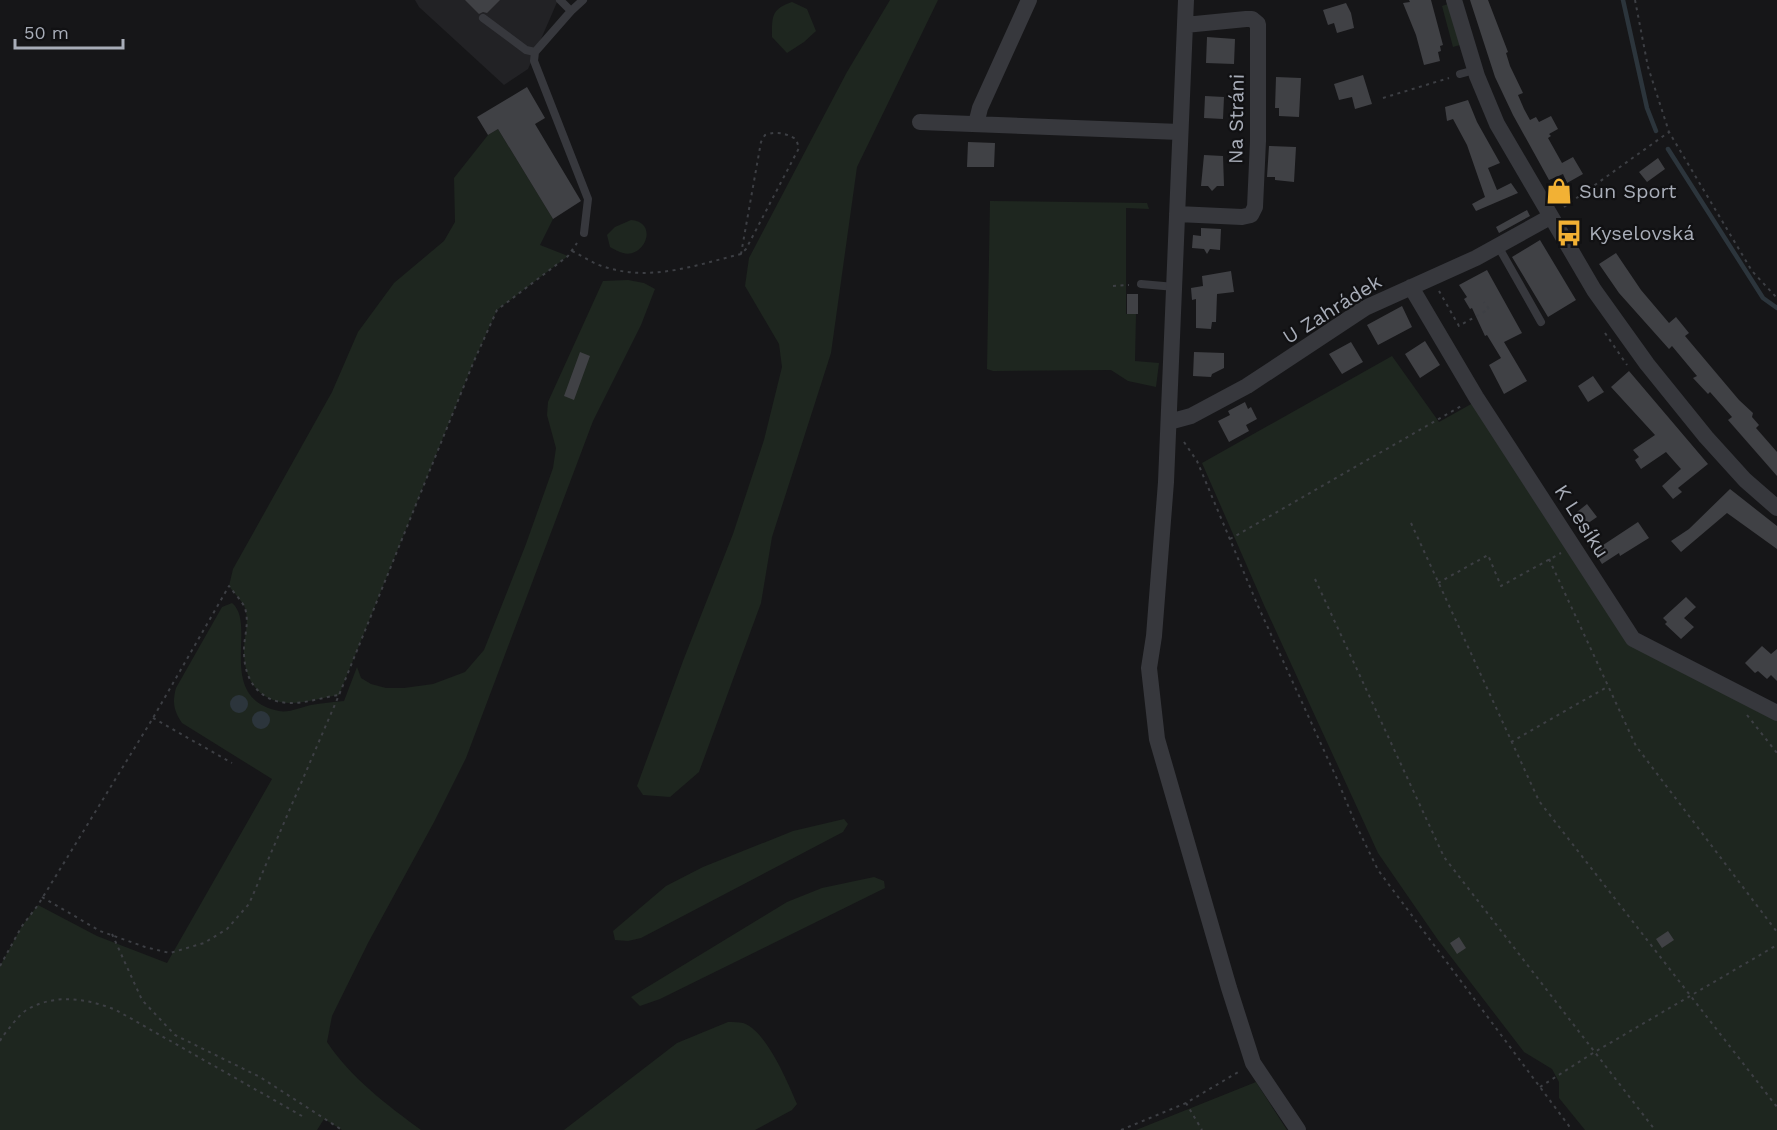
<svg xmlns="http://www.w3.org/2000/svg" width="1777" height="1130" font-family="'Work Sans',sans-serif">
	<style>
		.built { fill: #222225 }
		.green { fill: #1e261f }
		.water { fill: #2c353c }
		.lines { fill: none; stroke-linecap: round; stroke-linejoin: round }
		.stream { stroke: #2c353c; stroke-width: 4.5 }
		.building { fill: #404145 }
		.path { stroke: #3d3f44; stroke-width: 2; stroke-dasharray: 3 4.5; stroke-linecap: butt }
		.lane { stroke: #37383d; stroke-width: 8 }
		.street { stroke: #37383d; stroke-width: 16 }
		.labels { text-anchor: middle; stroke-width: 4.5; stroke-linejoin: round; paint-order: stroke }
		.street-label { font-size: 20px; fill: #a8adb8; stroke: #111113 }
		.poi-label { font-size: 20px; fill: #a8adb8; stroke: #111113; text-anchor: start }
	</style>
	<rect width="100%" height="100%" fill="#161618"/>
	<path class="built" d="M 415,0 L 558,0 L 528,69 L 504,85 L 419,7 Z"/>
	<path class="green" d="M 890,0 L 938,0 L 857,167 L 831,353 L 772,537 L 761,603 L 699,772 L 670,797 L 643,795 L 637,786 L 683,661 L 733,534 L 764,440 L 782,367 L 779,344 L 745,286 L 749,258 L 847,72 Z
		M 792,2 L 807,9 L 816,31 L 804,42 L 787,53 L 772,37 C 772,17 771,9 792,2 Z
		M 1448,4 L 1460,45 L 1453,47 L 1442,6 Z
		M 498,129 L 553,219 L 540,245 L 568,256 L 497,310 L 474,361 L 339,695 C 323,697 305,704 288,703 C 260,701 245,682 244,654 C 243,638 250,625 245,608 C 242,601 234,593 229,586 L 233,569 L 332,392 L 358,332 L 394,283 L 444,241 L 455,222 L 454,178 L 488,135 Z
		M 990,201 L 1147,203 L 1149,209 L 1126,208 L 1126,314 L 1136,314 L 1135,361 L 1159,363 L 1156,387 L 1128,381 L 1111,370 L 993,371 L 987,369 Z
		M 631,220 C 659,222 645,259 623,253 C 619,252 614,249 610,247 L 607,235 L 615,227 Z
		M 628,280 L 644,283 L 655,289 L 641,325 L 593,421 L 466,758 L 434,822 L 368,943 L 332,1016 L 327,1042 C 350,1077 387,1105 421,1130 L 342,1130 L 324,1119 L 317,1130 L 0,1130 L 0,966 L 22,926 L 38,905 L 97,936 L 167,963 L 272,779 L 182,723 C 174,711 172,703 176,688 L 222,607 L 232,603 C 258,624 214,698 279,711 C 289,713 302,707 311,705 C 322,703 333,702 344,701 L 357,667 L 361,678 L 371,684 L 386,688 L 404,688 L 433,684 L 465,672 L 484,650 L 526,544 L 553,468 L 556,448 L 547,415 L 548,402 L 603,281 Z
		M 1392,356 L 1439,422 L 1473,403 L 1628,644 L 1777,720 L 1777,1130 L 1585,1130 L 1559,1098 L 1559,1082 L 1552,1069 L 1524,1052 L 1438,940 L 1378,853 L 1264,605 L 1202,463 Z
		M 844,819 L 848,824 L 843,832 L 641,938 L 628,941 L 615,940 L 613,931 L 666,886 L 703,867 L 793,831 Z
		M 874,877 L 884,881 L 885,888 L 660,999 L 640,1006 L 631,997 L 787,902 L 822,888 Z
		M 728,1022 C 733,1022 739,1022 743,1023 C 766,1030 788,1083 797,1104 L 792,1110 L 755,1130 L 564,1130 L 677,1043 Z
		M 1256,1082 L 1287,1130 L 1136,1130 Z"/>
	<path class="water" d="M230 704a9 9 0 1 1 18 0a9 9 0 1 1-18 0Z
		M252 720a9 9 0 1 1 18 0a9 9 0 1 1-18 0Z"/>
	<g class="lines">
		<path class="stream" d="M 1623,0 L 1647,108 L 1656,131
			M 1668,149 L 1763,298 L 1777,308"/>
	</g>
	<path class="building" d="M 465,0 L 500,0 L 487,13 L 483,12 L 479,14 Z
		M 1409,0 L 1431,0 L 1443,45 L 1440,46 L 1441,51 L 1438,52 L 1440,61 L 1424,65 L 1416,35 L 1403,3 L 1410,2 Z
		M 1470,0 L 1488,0 L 1508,52 L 1506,53 L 1510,66 L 1523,93 L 1518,95 L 1524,109 L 1530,120 L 1536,117 L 1539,122 L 1551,116 L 1558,129 L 1549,134 L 1551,136 L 1548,138 L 1562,163 L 1573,157 L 1583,174 L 1567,183 L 1563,174 L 1549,180 L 1513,115 L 1495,77 Z
		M 1346,3 L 1351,13 L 1354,28 L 1337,33 L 1334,23 L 1328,25 L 1323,10 Z
		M 1207,37 L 1235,39 L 1234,64 L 1206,63 Z
		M 1363,75 L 1372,104 L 1355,109 L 1352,97 L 1339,100 L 1334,84 Z
		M 1276,77 L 1301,78 L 1299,117 L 1279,116 L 1279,108 L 1275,108 Z
		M 527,87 L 545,118 L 535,124 L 581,201 L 553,219 L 498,129 L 488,135 L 477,117 Z
		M 1205,96 L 1224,97 L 1223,119 L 1204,118 Z
		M 1468,100 L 1477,122 L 1500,163 L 1488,168 L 1497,190 L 1511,183 L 1518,193 L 1476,211 L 1472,204 L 1485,197 L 1467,145 L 1453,119 L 1447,121 L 1445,107 Z
		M 968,142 L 995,143 L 994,167 L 967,167 Z
		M 1269,146 L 1296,147 L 1294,182 L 1275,180 L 1275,177 L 1267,177 Z
		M 1204,155 L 1223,156 L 1224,186 L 1217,186 L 1212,191 L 1208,186 L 1201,186 Z
		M 1658,158 L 1665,169 L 1647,182 L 1639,172 Z
		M 1527,210 L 1530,216 L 1499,233 L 1496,227 Z
		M 1201,228 L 1221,229 L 1220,250 L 1210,249 L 1207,254 L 1204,249 L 1192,248 L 1193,235 L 1201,236 Z
		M 1540,240 L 1576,300 L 1548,317 L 1512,257 Z
		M 1616,253 L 1641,290 L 1669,323 L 1676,317 L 1689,333 L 1685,336 L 1739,400 L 1753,413 L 1752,417 L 1759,425 L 1756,428 L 1777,452 L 1777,476 L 1728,420 L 1732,417 L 1710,392 L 1708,394 L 1693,378 L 1697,376 L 1672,346 L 1669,349 L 1619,293 L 1599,264 Z
		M 1487,270 L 1522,333 L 1504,342 L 1527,381 L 1504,394 L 1489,365 L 1501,358 L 1487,335 L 1485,336 L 1472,308 L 1470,309 L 1464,299 L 1467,297 L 1459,285 Z
		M 1231,271 L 1234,292 L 1217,294 L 1216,322 L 1212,322 L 1211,329 L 1196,328 L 1196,299 L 1192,300 L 1191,288 L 1203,286 L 1202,276 Z
		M 1127,294 L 1138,294 L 1138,314 L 1127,314 Z
		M 1402,306 L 1412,327 L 1378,345 L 1367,325 Z
		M 1425,341 L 1440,365 L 1420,378 L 1405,354 Z
		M 1351,342 L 1363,362 L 1342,374 L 1329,354 Z
		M 580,352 L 590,356 L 574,400 L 564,396 Z
		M 1194,352 L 1224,353 L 1224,368 L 1212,374 L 1211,377 L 1193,376 Z
		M 1629,371 L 1708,464 L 1678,488 L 1682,492 L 1673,499 L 1662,486 L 1681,469 L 1666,452 L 1641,469 L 1635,460 L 1639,457 L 1633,450 L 1655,435 L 1611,387 Z
		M 1593,376 L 1604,392 L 1588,402 L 1578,386 Z
		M 1245,402 L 1248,409 L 1251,407 L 1257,419 L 1246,425 L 1249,431 L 1229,442 L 1218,421 L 1230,415 L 1228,411 Z
		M 1730,489 L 1777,526 L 1777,549 L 1727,513 L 1681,552 L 1671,541 L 1689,529 Z
		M 1587,504 L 1597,517 L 1581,528 L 1572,516 Z
		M 1638,522 L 1649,538 L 1620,556 L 1619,553 L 1602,564 L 1594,551 Z
		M 1686,597 L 1696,607 L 1684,618 L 1694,627 L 1681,639 L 1665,624 L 1667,622 L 1663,618 Z
		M 1762,646 L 1771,654 L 1777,649 L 1777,681 L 1771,675 L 1767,679 L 1758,671 L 1755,673 L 1745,663 Z
		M 1668,931 L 1674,940 L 1662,948 L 1656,939 Z
		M 1459,937 L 1466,948 L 1457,954 L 1450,943 Z"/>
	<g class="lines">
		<path class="path" d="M 1635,0 L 1648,67 L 1669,132 L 1752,271 L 1777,298
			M 1383,98 L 1449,78
			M 1564,207 L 1669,132
			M 572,251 C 583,256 593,264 605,267 C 651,282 696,265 741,254 L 746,249 L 799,148 L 796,139 C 785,133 777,131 765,135 L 761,142 L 741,254
			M 1113,286 L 1129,285
			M 1439,291 L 1459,326 L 1489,309 L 1484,302
			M 1605,333 L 1627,365
			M 1184,442 L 1197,461 L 1258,606 L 1337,779 L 1356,825 L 1378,870 L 1572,1130
			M 1411,523 L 1539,801 L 1777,1107
			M 1230,539 L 1463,405
			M 1549,559 L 1636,746 L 1777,932
			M 1315,579 L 1444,857 L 1655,1130
			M 1438,583 L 1488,555 L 1501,586 L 1561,553
			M 1747,715 L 1777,753
			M 153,718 L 232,763
			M 1511,742 L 1607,687
			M 42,897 L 100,931 L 145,947 L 170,953 L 204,943 L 227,929 L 249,904 L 339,695 L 474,361 L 497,310 L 568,256 L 577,243
			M 112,934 L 142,1000 L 175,1035 L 260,1077 L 342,1130
			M 0,966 L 22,926 L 38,905 L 153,718 L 229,586 C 234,593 242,601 245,608 C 250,625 243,638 244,654 C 245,682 260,701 288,703 C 305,704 323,697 339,695
			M 0,1041 L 2,1037 C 10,1028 18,1015 28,1009 C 57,993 88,999 116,1010 L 302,1116
			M 1540,1087 L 1593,1053 L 1777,945
			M 1186,1103 L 1202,1130
			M 1121,1130 L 1186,1103 L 1240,1071"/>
		<path class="lane" d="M 571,11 L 583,0
			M 483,18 L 526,50 L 535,52 L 534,61 L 588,199 L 584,233
			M 535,52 L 571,11 L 560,0
			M 1460,74 L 1475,70
			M 1498,246 L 1541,322
			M 1141,284 L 1175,287"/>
		<path class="street" d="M 1186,0 L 1166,482 L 1154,636 L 1149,668 L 1157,739 L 1229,988 L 1253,1063 L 1298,1130
			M 1454,0 L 1477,76 L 1497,124 L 1594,290 L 1647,364 L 1706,437 L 1745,480 L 1777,508
			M 920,122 L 1180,132
			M 976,124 L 980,108 L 1029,0
			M 1177,214 L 1242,217 L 1251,215 L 1255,207 L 1258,141 L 1258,24 L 1252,19 L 1246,19 L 1185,25
			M 1411,287 L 1476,397 L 1633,639 L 1777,713
			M 1169,422 L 1191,416 L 1247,386 L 1365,308 L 1476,258 L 1550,217"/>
	</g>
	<defs>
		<g id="shop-bare" transform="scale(2.07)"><path d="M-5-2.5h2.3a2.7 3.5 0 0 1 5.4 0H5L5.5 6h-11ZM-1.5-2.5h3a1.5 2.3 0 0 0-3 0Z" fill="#f2b134" stroke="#111113" stroke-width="2.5" paint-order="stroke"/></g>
		<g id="bus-bare" transform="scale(2.07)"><path d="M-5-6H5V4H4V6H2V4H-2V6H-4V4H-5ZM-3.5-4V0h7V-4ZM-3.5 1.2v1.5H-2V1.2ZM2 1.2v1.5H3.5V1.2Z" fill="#f2b134" stroke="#111113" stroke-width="2.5" paint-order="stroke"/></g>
	</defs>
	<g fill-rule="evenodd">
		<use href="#shop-bare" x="1559" y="191"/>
		<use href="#bus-bare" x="1569" y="233"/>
	</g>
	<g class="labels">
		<g class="street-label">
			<text transform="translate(1236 119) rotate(-89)" y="7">Na Stráni</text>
			<text transform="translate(1332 309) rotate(-32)" y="7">U Zahrádek</text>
			<text transform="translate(1582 521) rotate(57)" y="7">K Lesíku</text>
		</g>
		<g class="poi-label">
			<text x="1579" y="198">Sun Sport</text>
			<text x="1589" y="240">Kyselovská</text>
		</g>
	</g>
	<path d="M15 39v9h108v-9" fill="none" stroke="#a8adb8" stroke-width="3"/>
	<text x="24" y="39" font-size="18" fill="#a8adb8" stroke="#111113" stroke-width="4.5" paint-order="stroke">50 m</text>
</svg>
